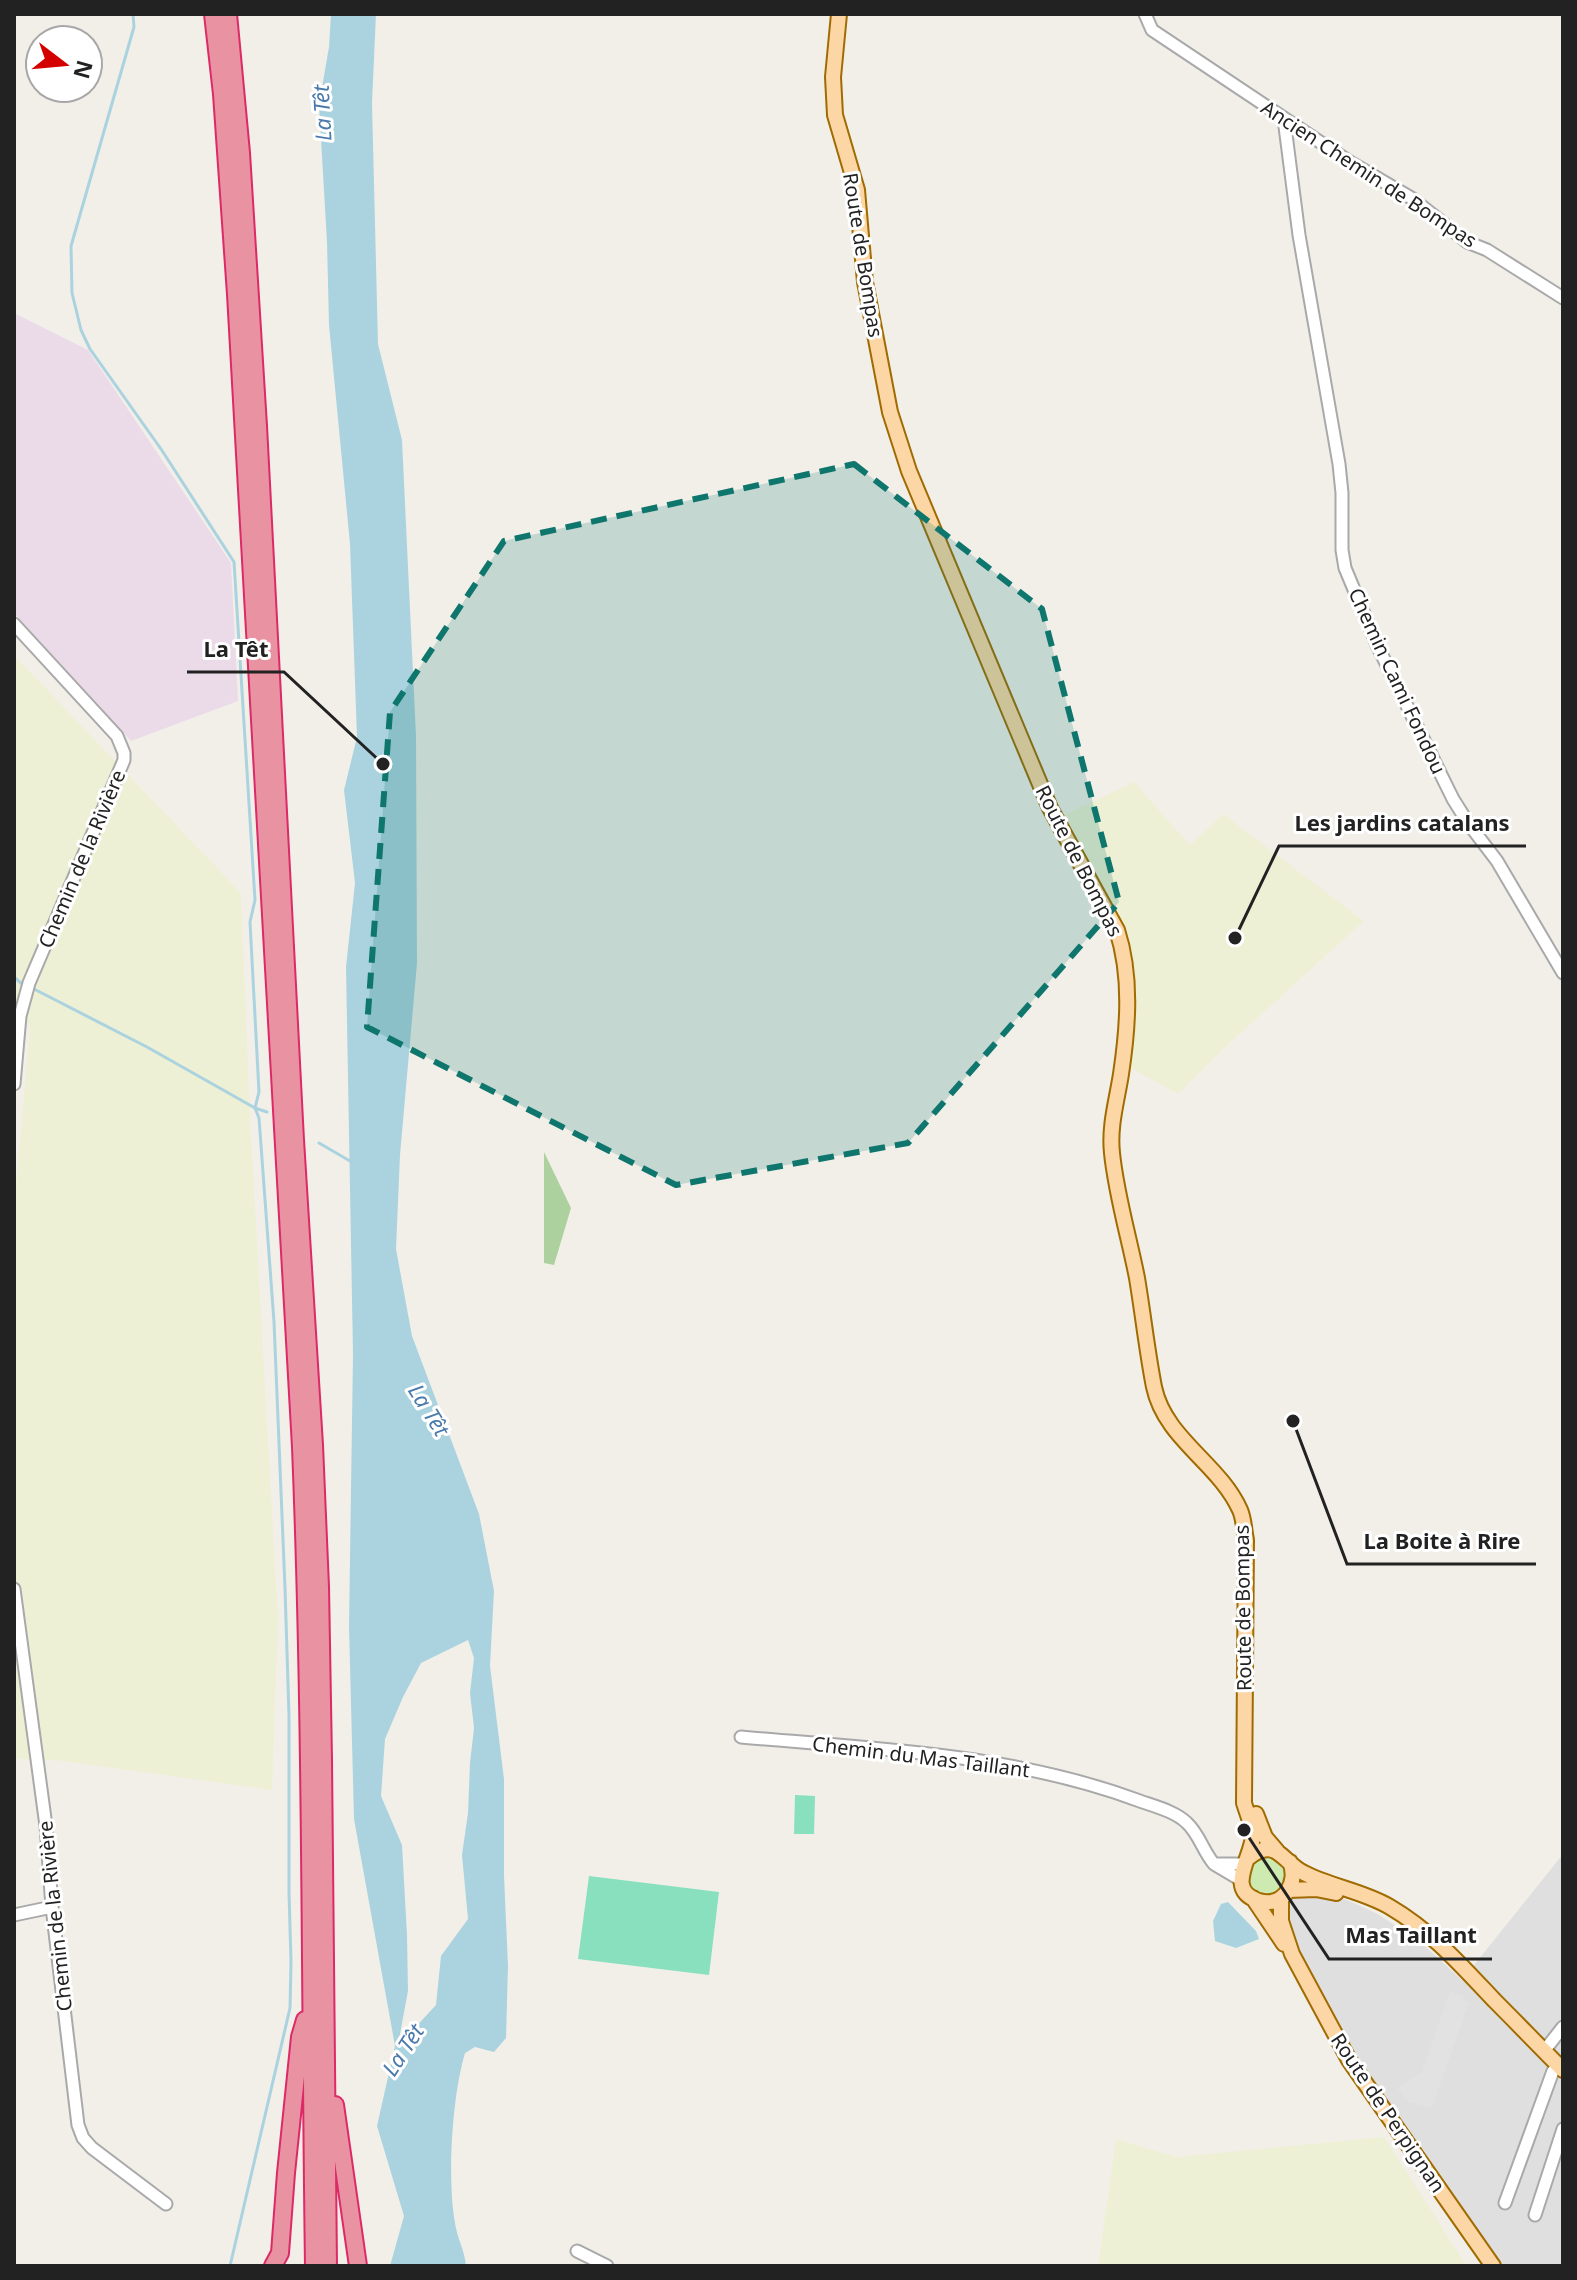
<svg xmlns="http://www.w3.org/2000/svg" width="1577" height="2280" font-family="'Noto Sans',sans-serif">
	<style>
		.residential { fill: #e0dfdf }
		.industrial { fill: #ebdbe8 }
		.farmland { fill: #eef0d5 }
		.grass { fill: #cdebb0 }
		.forest { fill: #add19e }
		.pitch { fill: #88e0be }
		.parking { fill: #e2e2e2 }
		.water { fill: #aad3df; fill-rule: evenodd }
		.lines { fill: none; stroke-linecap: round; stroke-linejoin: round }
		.stream { stroke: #aad3df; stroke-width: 3 }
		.minor-casing { stroke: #a9a9a9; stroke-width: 15 }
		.major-casing { stroke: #a06b00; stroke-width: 18 }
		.highway-casing { stroke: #dc2a67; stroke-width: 20 }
		.minor { stroke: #fff; stroke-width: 11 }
		.major { stroke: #fcd6a4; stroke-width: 14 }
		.highway { stroke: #e892a2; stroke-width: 16 }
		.marked { fill: #0f766e; fill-opacity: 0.2; stroke: #0f766e; stroke-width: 6; stroke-dasharray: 16 10; stroke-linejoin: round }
		.labels { text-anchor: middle; stroke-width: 6; stroke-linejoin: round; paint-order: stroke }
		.street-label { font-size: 20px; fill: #222; stroke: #fff }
		.water-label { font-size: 22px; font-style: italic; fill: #4a7aab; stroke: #fff }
		.leader { fill: none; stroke: #222; stroke-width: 3 }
		.callout-dot { fill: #222; stroke: #fff; stroke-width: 3 }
		.callout-label { font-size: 22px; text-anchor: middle; font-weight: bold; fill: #222; stroke: #fff; stroke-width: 6; stroke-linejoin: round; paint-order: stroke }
	</style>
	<rect width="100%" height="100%" fill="#f2efe9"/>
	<path class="residential" d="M 1563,1854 L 1563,2266 L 1501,2266 L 1387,2108 L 1339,2032 L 1322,1993 L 1287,1927 L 1286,1901 L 1291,1896 L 1326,1894 L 1347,1900 L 1376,1913 L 1417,1939 L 1462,1980 Z"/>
	<path class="industrial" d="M 14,313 L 88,350 L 231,563 L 238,701 L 131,741 L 14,613 Z"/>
	<path class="farmland" d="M 14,655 L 241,893 L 250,1117 L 278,1621 L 272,1790 L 55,1760 L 14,1759 L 14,1208 L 30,1027 L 14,1005 Z
		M 1134,782 L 1190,845 L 1223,814 L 1364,921 L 1233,1040 L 1178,1094 L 1129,1067 L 1136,991 L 1133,955 L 1116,915 L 1060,817 Z
		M 1384,2137 L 1467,2266 L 1098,2266 L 1116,2139 L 1176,2157 Z"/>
	<path class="grass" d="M1248 1876a19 19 0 1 1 38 0a19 19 0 1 1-38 0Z"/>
	<path class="forest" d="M 544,1152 L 571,1208 L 554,1265 L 544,1263 Z"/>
	<path class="pitch" d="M 795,1795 L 815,1796 L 814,1834 L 794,1834 Z
		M 589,1876 L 719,1892 L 709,1975 L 578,1959 Z"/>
	<path class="parking" d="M 1450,1991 L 1464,1996 L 1463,2000 L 1469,2002 L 1432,2108 L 1409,2102 L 1397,2088 L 1422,2072 Z"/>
	<path class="water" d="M 331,14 L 376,14 L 372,103 L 378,344 L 402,440 L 416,736 L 417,963 L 400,1155 L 396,1249 L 412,1336 L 479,1514 L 494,1591 L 490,1666 L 504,1779 L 504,1876 L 508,1966 L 506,2038 L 494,2052 L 475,2047 L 465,2053 C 452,2097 447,2178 455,2223 C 457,2238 465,2251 466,2266 L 390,2266 L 404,2216 L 377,2126 L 395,2046 L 354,1819 L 349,1626 L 353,1354 L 346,967 L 355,883 L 344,790 L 357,737 L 350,544 L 329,325 L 327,242 L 319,105 L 329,47 ZM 468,1640 L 474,1658 L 470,1693 L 474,1728 L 470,1763 L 468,1813 L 462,1855 L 468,1919 L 441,1956 L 436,2005 L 410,2033 L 400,2034 L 408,1991 L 407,1935 L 402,1845 L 381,1796 L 385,1739 L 403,1697 L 421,1663 Z
		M 1228,1902 L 1256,1931 L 1259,1939 L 1236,1948 L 1215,1941 L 1213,1921 L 1221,1904 Z"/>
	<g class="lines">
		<path class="stream" d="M 133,14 L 134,27 L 71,246 L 72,293 L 81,330 L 90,349 L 161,449 L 234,562 L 255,900 L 250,922 L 259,1092 L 255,1108 L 259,1118 L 274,1322 L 285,1588 L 289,1716 L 289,1892 L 291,1962 L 290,2008 L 230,2266
			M 14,977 L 22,984
			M 32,988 L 147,1047 L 255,1108 L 267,1112
			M 319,1143 L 350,1161"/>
		<g class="minor-casing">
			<path id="minor" d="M 1145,14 L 1152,30 L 1350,162 L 1413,199 L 1467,242 L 1487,250 L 1563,298
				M 1284,119 L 1299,235 L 1339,464 L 1342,493 L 1342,550 L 1345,568 L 1378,647 L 1453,799 L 1468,823 L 1497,861 L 1563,973
				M 14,624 L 117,736 L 124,753 L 124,760 L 29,983 L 20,1016 L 14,1084
				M 14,1589 L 46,1826 L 52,1907 L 78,2125 L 83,2138 L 92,2148 L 166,2204
				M 741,1737 C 874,1749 1010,1753 1137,1800 C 1153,1806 1175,1811 1187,1823 C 1199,1834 1203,1851 1214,1864
				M 1241,1880 L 1214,1864 L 1243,1864
				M 14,1915 L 52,1907
				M 1544,2051 L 1563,2027
				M 1505,2203 L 1553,2071
				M 1535,2215 L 1563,2129
				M 577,2251 L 607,2266"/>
		</g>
		<g class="major-casing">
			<path id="major" d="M 839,14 L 833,77 L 835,115 L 857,190 L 865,282 L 890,412 L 909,471 L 1050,808 L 1117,930 C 1132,976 1128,1027 1121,1074 C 1117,1100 1109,1126 1112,1153 C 1116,1194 1129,1237 1137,1278 C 1143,1314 1147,1351 1154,1387 C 1165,1439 1219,1463 1240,1510 C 1244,1519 1244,1530 1246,1540 L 1244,1803 C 1247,1813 1252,1824 1253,1834 C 1254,1855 1223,1890 1259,1901 C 1284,1908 1299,1882 1290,1862
				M 1256,1814 L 1265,1837 L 1277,1851
				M 1248,1858 C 1276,1835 1283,1863 1304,1873 C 1331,1887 1363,1891 1390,1907 C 1431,1931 1461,1965 1494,2000 C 1517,2023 1540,2047 1563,2070
				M 1289,1890 L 1316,1889 L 1336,1893
				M 1253,1898 L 1284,1944
				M 1281,1898 L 1281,1921 L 1292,1954 L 1349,2060 L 1493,2266"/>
		</g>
		<g class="highway-casing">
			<path id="highway" d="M 213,14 L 222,94 L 236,294 L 301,1447 C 312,1720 310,1993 314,2266
				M 228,14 L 241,153 L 258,426 L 295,1140 L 314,1445 L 320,1587 L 323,1760 L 328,2266
				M 335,2105 L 358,2266
				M 273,2266 L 280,2253 L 286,2173 L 300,2037 L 305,2020"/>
		</g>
		<use href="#minor" class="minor"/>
		<use href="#major" class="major"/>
		<use href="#highway" class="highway"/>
	</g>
	<path class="marked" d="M 854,464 L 1042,609 L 1119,902 L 908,1143 L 676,1185 L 367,1027 L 390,712 L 504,541 Z"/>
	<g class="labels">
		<g class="street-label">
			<text transform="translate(1369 174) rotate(33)" y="7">Ancien Chemin de Bompas</text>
			<text transform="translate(863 255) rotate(81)" y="7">Route de Bompas</text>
			<text transform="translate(1397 681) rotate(65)" y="7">Chemin Cami Fondou</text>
			<text transform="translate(82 859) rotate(-67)" y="7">Chemin de la Rivière</text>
			<text transform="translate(1079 861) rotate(63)" y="7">Route de Bompas</text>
			<text transform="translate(1243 1608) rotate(-91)" y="7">Route de Bompas</text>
			<text transform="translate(921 1757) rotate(7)" y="7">Chemin du Mas Taillant</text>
			<text transform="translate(55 1916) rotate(-96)" y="7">Chemin de la Rivière</text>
			<text transform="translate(1388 2113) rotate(56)" y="7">Route de Perpignan</text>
		</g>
		<g class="water-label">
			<text transform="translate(322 113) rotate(-93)" y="8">La Têt</text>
			<text transform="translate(429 1410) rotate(58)" y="8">La Têt</text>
			<text transform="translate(403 2050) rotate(-57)" y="8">La Têt</text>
		</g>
	</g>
	<path class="leader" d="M383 764L284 672H187M1235 938L1279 846H1526M1293 1421L1347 1564H1536M1244 1830L1329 1959H1492"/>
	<g class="callout-dot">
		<circle cx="383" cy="764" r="8"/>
		<circle cx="1235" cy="938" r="8"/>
		<circle cx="1293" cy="1421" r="8"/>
		<circle cx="1244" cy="1830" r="8"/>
	</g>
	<g class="callout-label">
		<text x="236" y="657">La Têt</text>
		<text x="1402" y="831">Les jardins catalans</text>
		<text x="1442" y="1549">La Boite à Rire</text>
		<text x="1411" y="1943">Mas Taillant</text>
	</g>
	<rect width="1577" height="2280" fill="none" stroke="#222222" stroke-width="32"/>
	<g transform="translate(64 64) rotate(106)"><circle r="38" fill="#ffffff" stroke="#a7a7a7" stroke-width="2"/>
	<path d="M0-6L14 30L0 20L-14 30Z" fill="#d40000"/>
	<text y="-12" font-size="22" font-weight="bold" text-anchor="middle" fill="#222222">N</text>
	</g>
</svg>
